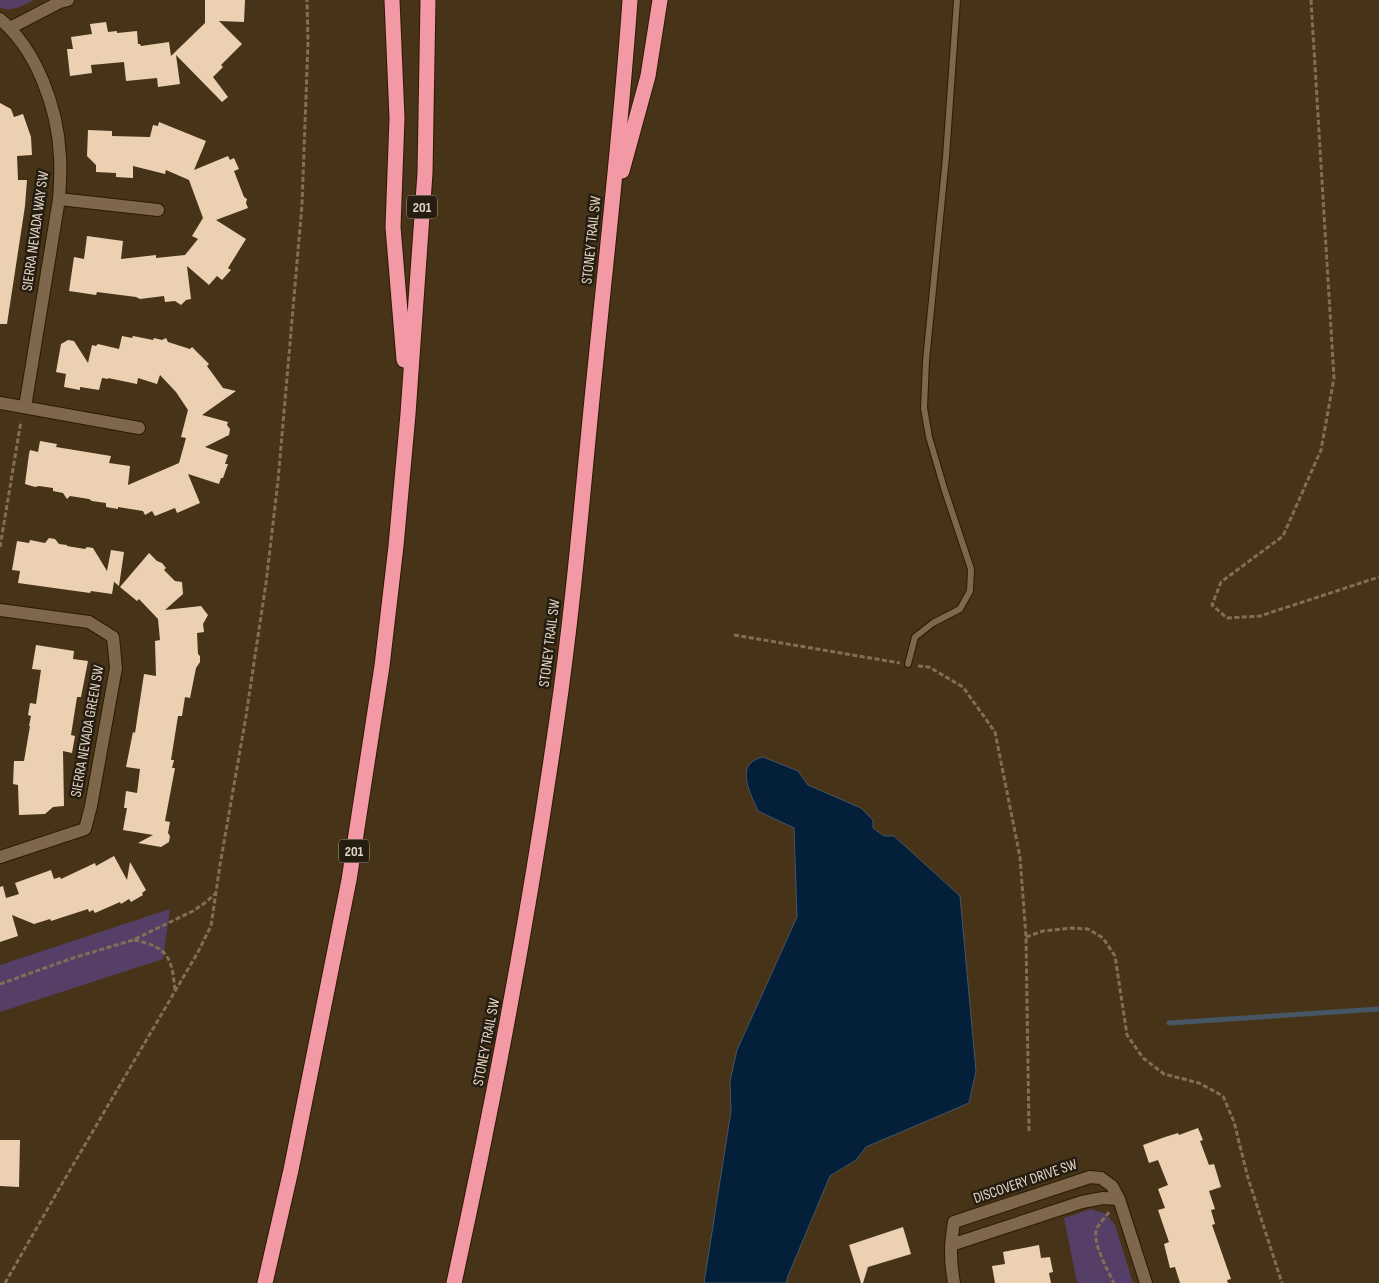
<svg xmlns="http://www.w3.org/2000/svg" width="1379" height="1283" font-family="'Sofia Sans Condensed',sans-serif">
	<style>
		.green { fill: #563f66 }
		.water { fill: #031f3a; stroke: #465664 }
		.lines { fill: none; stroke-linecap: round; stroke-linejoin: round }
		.stream { stroke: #465664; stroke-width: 5 }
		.building { fill: #ebd1b2 }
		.service-casing { stroke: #2d1a00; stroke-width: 8 }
		.minor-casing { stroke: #2d1a00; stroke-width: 14 }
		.motorway-casing { stroke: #2d1a00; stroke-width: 17 }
		.path { stroke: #806e57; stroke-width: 3; stroke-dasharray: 5 2.5; stroke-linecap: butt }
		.service { stroke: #7e674b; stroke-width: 6 }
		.minor { stroke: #7e674b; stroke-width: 12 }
		.motorway { stroke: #f399a5; stroke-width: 15 }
		.labels { text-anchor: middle; stroke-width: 5; stroke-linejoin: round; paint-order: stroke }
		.shield { fill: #261d11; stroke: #ab9e90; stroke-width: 1 }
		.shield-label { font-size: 14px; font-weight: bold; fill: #e4d6c7 }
		.street-label { font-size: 15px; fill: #e4d6c7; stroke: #261d11 }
	</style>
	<rect width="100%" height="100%" fill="#473318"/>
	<path class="green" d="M 0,0 L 34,0 C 23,5 12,13 0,7 Z
		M 170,909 L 163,959 L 0,1012 L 0,965 Z
		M 1091,1209 L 1106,1214 L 1115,1225 L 1133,1283 L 1077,1283 L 1064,1218 Z"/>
	<path class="water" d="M 763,757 L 798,771 L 808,785 L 861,808 L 873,820 L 873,828 L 884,836 L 894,836 L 960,896 L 976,1071 L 969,1103 L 866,1147 L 856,1160 L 830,1176 L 788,1276 L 786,1283 L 704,1283 L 731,1111 L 730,1081 L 737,1050 L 797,917 L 794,828 L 758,811 C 753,799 738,772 752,762 C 755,759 760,758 763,757 Z"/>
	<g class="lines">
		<path class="stream" d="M 1169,1023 L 1379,1009"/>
	</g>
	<path class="building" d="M 205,0 L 245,0 L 244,22 L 219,21 L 242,44 L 221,65 L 223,67 L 213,77 L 228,97 L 222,102 L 176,55 L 180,84 L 158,87 L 157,78 L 126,81 L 124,62 L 91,65 L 92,73 L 70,76 L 67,49 L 73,49 L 71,37 L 92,34 L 90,24 L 106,22 L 108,32 L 117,31 L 117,33 L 137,31 L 138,44 L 140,44 L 141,46 L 169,42 L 171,56 L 205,23 Z
		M 0,103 L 11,109 L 14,117 L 23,114 L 31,137 L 32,155 L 17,156 L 18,180 L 27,180 L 25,206 L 7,324 L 0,324 Z
		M 159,122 L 206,141 L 194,170 L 228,156 L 230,160 L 234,158 L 239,169 L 234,171 L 244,197 L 247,199 L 246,203 L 248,208 L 216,220 L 246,239 L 228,268 L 231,270 L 222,280 L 217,276 L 209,285 L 187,266 L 191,299 L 186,300 L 181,305 L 175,301 L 165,302 L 164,296 L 140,299 L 136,297 L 97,292 L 96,295 L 69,291 L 74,257 L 84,259 L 87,236 L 123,241 L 121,259 L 156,255 L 156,258 L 185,255 L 198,239 L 192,236 L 203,218 L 189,180 L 166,170 L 165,174 L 133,166 L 133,178 L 116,177 L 116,173 L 96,172 L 96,165 L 87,156 L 88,130 L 112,131 L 112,136 L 150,137 L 153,125 L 158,126 Z
		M 122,336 L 132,338 L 133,336 L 153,340 L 154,338 L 162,340 L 166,338 L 168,342 L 190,349 L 192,347 L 209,364 L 207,366 L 223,388 L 236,391 L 202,415 L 228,422 L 227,425 L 230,429 L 229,435 L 205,447 L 228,455 L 225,464 L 228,464 L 223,478 L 221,478 L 219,484 L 188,474 L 200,503 L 177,513 L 175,508 L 155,516 L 152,511 L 145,515 L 143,511 L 118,507 L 118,509 L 106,507 L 106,503 L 92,501 L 89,499 L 70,496 L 67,499 L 63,493 L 53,491 L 53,488 L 39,486 L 35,487 L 25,484 L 29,454 L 30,450 L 38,452 L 40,441 L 57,444 L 56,447 L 111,456 L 109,463 L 130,466 L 128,485 L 179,463 L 186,438 L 181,437 L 188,410 L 176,392 L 160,375 L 157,384 L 138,378 L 137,384 L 108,378 L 108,379 L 102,378 L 99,390 L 80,387 L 80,390 L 64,387 L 66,374 L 56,372 L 61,344 L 68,340 L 74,341 L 88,363 L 92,345 L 96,346 L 98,344 L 119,349 Z
		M 49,538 L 55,539 L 59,544 L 67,545 L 67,546 L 85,549 L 87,547 L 93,548 L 107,571 L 111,550 L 124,552 L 119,586 L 113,581 L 114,582 L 112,594 L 91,591 L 90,593 L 18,583 L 20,571 L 12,570 L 17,541 L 29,543 L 30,540 L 45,543 Z
		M 149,553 L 157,561 L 162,563 L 166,568 L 164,570 L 175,581 L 182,582 L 183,594 L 165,610 L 201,606 L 208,615 L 203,624 L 204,632 L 197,633 L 198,654 L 200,656 L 200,662 L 196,668 L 190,698 L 185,697 L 182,716 L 178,716 L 171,760 L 174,760 L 172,768 L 175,768 L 165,821 L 170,822 L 168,833 L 170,836 L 169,842 L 161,847 L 138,843 L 153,835 L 123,830 L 127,808 L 124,808 L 126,791 L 137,793 L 140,769 L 126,767 L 133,732 L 135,733 L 144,674 L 156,676 L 155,641 L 160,640 L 158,619 L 139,599 L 137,601 L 120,587 Z
		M 36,645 L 74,651 L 73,659 L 88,661 L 81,697 L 77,697 L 71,735 L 75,736 L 72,753 L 63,751 L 64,806 L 53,807 L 45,814 L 19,815 L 18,785 L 13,784 L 14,761 L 24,761 L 30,726 L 29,726 L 31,716 L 28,715 L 30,703 L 36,704 L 41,670 L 32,669 Z
		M 114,856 L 127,880 L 130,862 L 146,890 L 142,893 L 143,895 L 131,902 L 129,899 L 121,904 L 120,902 L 95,913 L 93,910 L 89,912 L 88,909 L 51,921 L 50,919 L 34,924 L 12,915 L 18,936 L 0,942 L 0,887 L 3,886 L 6,898 L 19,894 L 15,883 L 51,870 L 54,879 L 60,877 L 61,879 L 95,863 L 96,866 Z
		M 1198,1128 L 1203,1140 L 1200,1141 L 1209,1165 L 1214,1164 L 1221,1187 L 1209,1191 L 1215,1209 L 1211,1210 L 1215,1224 L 1212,1225 L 1231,1279 L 1227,1280 L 1228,1283 L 1180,1283 L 1175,1267 L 1170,1268 L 1164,1244 L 1169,1242 L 1158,1210 L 1165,1208 L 1158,1189 L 1168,1185 L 1158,1160 L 1149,1163 L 1143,1145 L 1165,1137 L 1178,1133 L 1179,1135 Z
		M 0,1140 L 20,1140 L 19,1187 L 0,1186 Z
		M 903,1227 L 911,1254 L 868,1267 L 863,1283 L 861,1283 L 849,1245 Z
		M 1039,1245 L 1041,1258 L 1050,1257 L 1053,1272 L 1049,1273 L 1051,1283 L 995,1283 L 992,1266 L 1005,1264 L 1003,1252 Z"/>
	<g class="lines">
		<g class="service-casing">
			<path id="service" d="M 908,664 L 915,637 L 933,623 L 960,609 L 970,591 L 971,569 L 944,488 L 929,437 L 924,408 L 926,361 L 946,157 L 957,0"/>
		</g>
		<g class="minor-casing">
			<path id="minor" d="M 0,19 C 37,50 58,109 60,157 C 61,171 60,185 59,199 L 25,407
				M 10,28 L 60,2 L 68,0
				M 59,199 L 158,210
				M 0,403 L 139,428
				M 0,610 L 89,622 L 113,637 L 116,668 L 91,806 L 85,829 L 0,857
				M 951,1245 L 1082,1202 L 1103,1198 L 1119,1199
				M 954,1283 C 950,1260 950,1246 954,1222 L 1090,1177 L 1101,1178 L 1112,1186 L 1119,1199 L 1146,1283"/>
		</g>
		<g class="motorway-casing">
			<path id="motorway" d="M 392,0 L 397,118 L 393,227 L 404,360
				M 622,171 L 648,76 L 660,0
				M 265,1283 L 291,1170 L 349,880 L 382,666 L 396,546 L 408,414 L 425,173 L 428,0
				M 454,1283 C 495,1096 530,909 557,719 C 573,610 582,499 593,389 C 606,259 621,130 630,0"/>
		</g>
		<path class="path" d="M 1311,0 L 1334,378 L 1321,450 L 1283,536 L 1221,582 L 1212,605 L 1227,618 L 1260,616 L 1379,577
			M 0,547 L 21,421
			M 734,635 L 900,663
			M 918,666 L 929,667 L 963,687 L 995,732 L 1020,857 L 1026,937 L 1029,1131
			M 1026,937 L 1043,931 L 1072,928 L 1088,929 L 1103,938 L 1115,956 L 1127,1035 L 1143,1058 L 1164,1074 L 1199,1083 L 1223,1096 L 1234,1122 L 1248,1178 L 1282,1283
			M 134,940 C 168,947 172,957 175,991
			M 0,984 L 73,958 L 133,940 L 193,911 L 206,902 L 216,893
			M 1109,1212 C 1106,1217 1100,1222 1097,1228 C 1091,1241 1108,1271 1114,1283
			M 5,1283 L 59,1189 L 198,952 L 211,926 L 220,865 L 246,716 L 266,583 L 278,481 L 302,205 L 308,42 L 307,0"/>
		<use href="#service" class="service"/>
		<use href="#minor" class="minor"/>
		<use href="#motorway" class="motorway"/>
	</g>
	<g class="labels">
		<g class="shield">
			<rect x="407" y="195.5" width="30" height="23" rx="4"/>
			<rect x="339" y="839.5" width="30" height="23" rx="4"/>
		</g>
		<g class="shield-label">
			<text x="422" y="212">201</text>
			<text x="354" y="856">201</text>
		</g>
		<g class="street-label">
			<text transform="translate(35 231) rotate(-82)" y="5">SIERRA NEVADA WAY SW</text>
			<text transform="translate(591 240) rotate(-84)" y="5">STONEY TRAIL SW</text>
			<text transform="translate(549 643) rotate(-83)" y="5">STONEY TRAIL SW</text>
			<text transform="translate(87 731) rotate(-80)" y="5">SIERRA NEVADA GREEN SW</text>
			<text transform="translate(486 1042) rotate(-79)" y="5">STONEY TRAIL SW</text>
			<text transform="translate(1025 1181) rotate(-19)" y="5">DISCOVERY DRIVE SW</text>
		</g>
	</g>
</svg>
